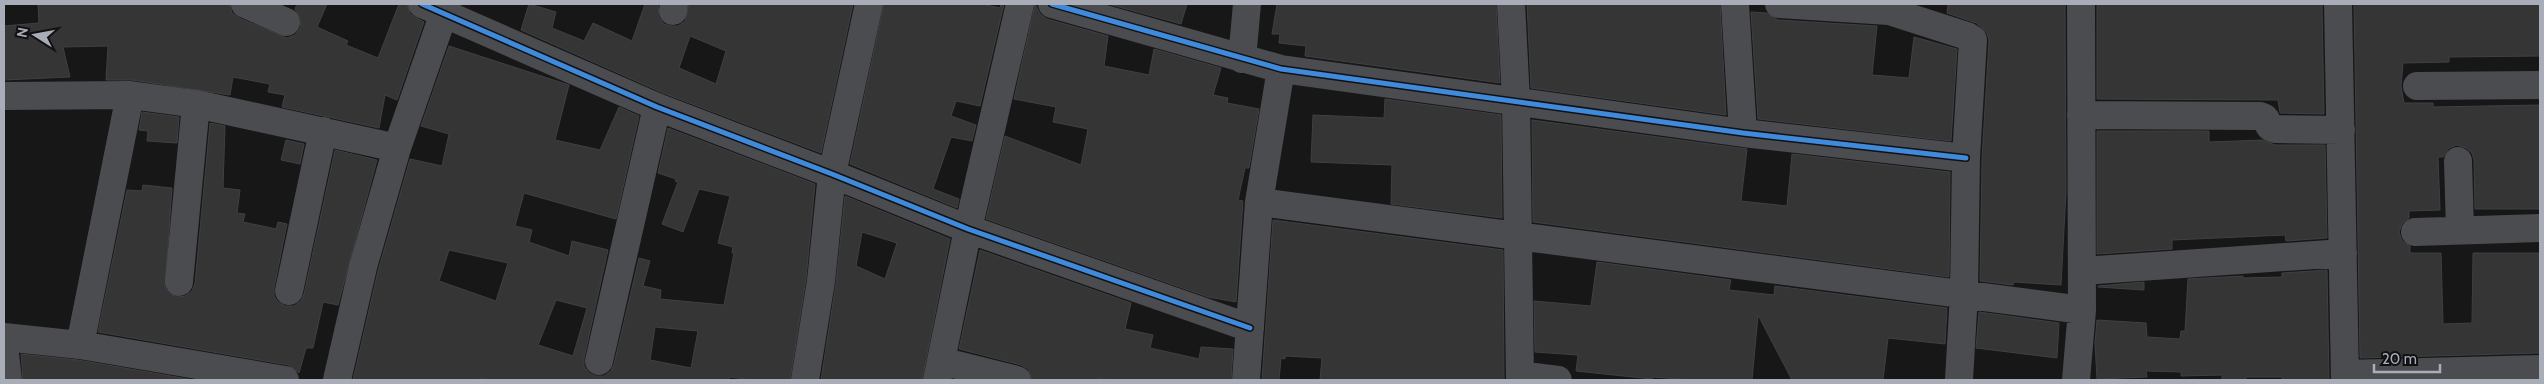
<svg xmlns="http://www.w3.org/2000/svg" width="2544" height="384" font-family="Cabin,sans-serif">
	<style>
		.building { fill: #353536; stroke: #3f4043; fill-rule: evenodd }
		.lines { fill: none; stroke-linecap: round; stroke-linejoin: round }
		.minor { stroke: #4b4c50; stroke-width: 28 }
		.cycleway-casing { stroke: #111113; stroke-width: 8 }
		.cycleway { stroke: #408adc; stroke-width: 5 }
	</style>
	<rect width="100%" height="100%" fill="#171717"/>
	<path class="building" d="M 38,4 L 230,4 L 232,13 L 239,18 L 287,38 L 295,35 L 300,28 L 301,20 L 295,9 L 297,4 L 327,4 L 317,27 L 348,41 L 346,45 L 378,58 L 399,4 L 407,4 L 410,14 L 424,22 L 397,100 L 385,95 L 379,128 L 282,107 L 285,95 L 268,92 L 270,84 L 233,77 L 230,95 L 132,80 L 106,80 L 108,46 L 63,47 L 70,77 L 4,80 L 4,26 L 39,23 Z
		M 529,4 L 556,12 L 552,28 L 584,41 L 593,23 L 632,41 L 645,4 L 658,4 L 659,17 L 664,24 L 671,26 L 678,26 L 685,21 L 689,4 L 853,4 L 821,153 L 663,93 L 521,30 ZM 690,36 L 726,51 L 716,84 L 679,68 Z
		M 884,4 L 982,4 L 1000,8 L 1001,4 L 1004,4 L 980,106 L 956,101 L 951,116 L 976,125 L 972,141 L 951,137 L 933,189 L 959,199 L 957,208 L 850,164 Z
		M 1035,4 L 1040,14 L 1047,19 L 1108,36 L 1104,66 L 1149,75 L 1154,49 L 1221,68 L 1213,95 L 1228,98 L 1227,103 L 1259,109 L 1249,168 L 1245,168 L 1238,200 L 1243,201 L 1236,302 L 1208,297 L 986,219 L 1005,136 L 1081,165 L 1088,129 L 1053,122 L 1056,107 L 1014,99 Z
		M 1108,4 L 1187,4 L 1181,24 Z
		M 1277,4 L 1496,4 L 1500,83 L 1305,56 L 1306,46 L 1279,43 L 1280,34 L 1272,34 Z
		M 1527,4 L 1720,4 L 1726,115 L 1531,88 Z
		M 1948,4 L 2065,4 L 2066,191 L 2061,285 L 2014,282 L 2013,285 L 1980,281 L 1982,159 L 1989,40 L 1987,33 L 1976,23 L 1947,13 Z
		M 2097,4 L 2322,4 L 2324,114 L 2280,113 L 2278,100 L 2097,99 Z
		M 2354,4 L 2540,4 L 2540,56 L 2449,57 L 2449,62 L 2403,63 L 2401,86 L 2404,103 L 2433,103 L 2433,107 L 2540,105 L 2540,209 L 2475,209 L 2474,160 L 2472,153 L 2466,148 L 2457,145 L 2449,148 L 2443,157 L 2438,157 L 2440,210 L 2409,211 L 2409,218 L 2402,224 L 2399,232 L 2402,241 L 2410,246 L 2410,253 L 2441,253 L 2443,324 L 2472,323 L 2473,253 L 2540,253 L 2540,353 L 2360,358 Z
		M 1751,12 L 1767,13 L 1778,20 L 1877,26 L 1872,75 L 1909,78 L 1914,37 L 1957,49 L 1951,141 L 1758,119 Z
		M 449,46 L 569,85 L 555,140 L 600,150 L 619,107 L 639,116 L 616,219 L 524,193 L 515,226 L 532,230 L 529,242 L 569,256 L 572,241 L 608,250 L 584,358 L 584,366 L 589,373 L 595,376 L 604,376 L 611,371 L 614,364 L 639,258 L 650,261 L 643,286 L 661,290 L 660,299 L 724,305 L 734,253 L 732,253 L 733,247 L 718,243 L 730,196 L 699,189 L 683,232 L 662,224 L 678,182 L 675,181 L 676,179 L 658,173 L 668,128 L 815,184 L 806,279 L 790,380 L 754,380 L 729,377 L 729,380 L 492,380 L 478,378 L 477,380 L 353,380 L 378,271 L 410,159 L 442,166 L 449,134 L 421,126 ZM 449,250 L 508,263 L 496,301 L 439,281 ZM 556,300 L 587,308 L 573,356 L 538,345 ZM 655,327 L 698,331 L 691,368 L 650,360 Z
		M 1385,99 L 1501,115 L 1502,218 L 1391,204 L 1392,165 L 1311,162 L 1313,115 L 1384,118 Z
		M 142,112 L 179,117 L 177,143 L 147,141 L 148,131 L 139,130 Z
		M 1532,120 L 1747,149 L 1741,201 L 1787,206 L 1792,154 L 1950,172 L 1949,277 L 1533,222 Z
		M 210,123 L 225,126 L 223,188 L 240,190 L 237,213 L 245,214 L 243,222 L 276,229 L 278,222 L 287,224 L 274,288 L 274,296 L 278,302 L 285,306 L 294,306 L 301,301 L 304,294 L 335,150 L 377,160 L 338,305 L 323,302 L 313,348 L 306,348 L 299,373 L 288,365 L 98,332 L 127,190 L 142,191 L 143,185 L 172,188 L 165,288 L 170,294 L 177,297 L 185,296 L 192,291 L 195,283 Z
		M 2097,131 L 2209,131 L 2209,142 L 2263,140 L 2275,145 L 2325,145 L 2327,238 L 2286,241 L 2285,235 L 2172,240 L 2172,249 L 2097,254 Z
		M 286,140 L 304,144 L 300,164 L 281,160 Z
		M 845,196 L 950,239 L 922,380 L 821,380 L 836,283 ZM 862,232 L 897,243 L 885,279 L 856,266 Z
		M 1273,220 L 1503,250 L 1504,380 L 1320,380 L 1322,358 L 1285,356 L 1285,359 L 1281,358 L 1279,380 L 1262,380 Z
		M 980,250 L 1131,303 L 1125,329 L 1153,335 L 1150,348 L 1199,359 L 1201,347 L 1233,349 L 1231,380 L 1112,380 L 1096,378 L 1095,380 L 1032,380 L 1028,369 L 1021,365 L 959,349 Z
		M 1597,262 L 1731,280 L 1729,290 L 1774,295 L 1775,286 L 1947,308 L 1945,344 L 1888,338 L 1883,380 L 1792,380 L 1758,315 L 1752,380 L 1692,380 L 1653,377 L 1652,379 L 1576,371 L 1578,355 L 1535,352 L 1534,301 L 1591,306 Z
		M 2327,270 L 2329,380 L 2282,380 L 2282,377 L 2246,377 L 2246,380 L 2222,380 L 2222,375 L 2181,376 L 2181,372 L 2146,371 L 2147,377 L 2097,379 L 2095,343 L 2097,320 L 2146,323 L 2147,337 L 2180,339 L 2181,331 L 2185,331 L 2188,279 L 2243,276 L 2243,278 L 2282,277 L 2282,273 Z
		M 2144,282 L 2144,290 L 2098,287 L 2098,286 Z
		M 1979,312 L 2059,323 L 2057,358 L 1976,348 Z
		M 21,354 L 78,360 L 194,380 L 23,380 Z"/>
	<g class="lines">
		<path class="minor" d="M 245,4 L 286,22
			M 422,4 L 657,107 L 832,174 L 968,229 L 1250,328
			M 1052,4 L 1281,69 L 1743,133 L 1966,158
			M 1511,4 L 1516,100 L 1520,380
			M 1735,4 L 1743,133
			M 1779,4 L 1889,11 L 1967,36 L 1973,40 L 1966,158 L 1964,293 L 1959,380
			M 2338,4 L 2345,380
			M 673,11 L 674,4
			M 1242,59 L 1247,4
			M 2417,86 L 2540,85
			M 4,96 L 130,95 L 196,104 L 397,148
			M 2081,115 L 2260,116 L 2265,118 L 2270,127 L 2275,129 L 2341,130
			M 2458,161 L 2460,230
			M 1259,202 L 2082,310
			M 2415,232 L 2540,228
			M 2082,271 L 2343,253
			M 179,282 L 196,104
			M 289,291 L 323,131
			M 4,337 L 80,345 L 285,380
			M 80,345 L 130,95
			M 4,346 L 8,380
			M 599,361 L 657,107
			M 941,361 L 1017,380
			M 2345,374 L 2540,369
			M 1520,375 L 1558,380
			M 337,380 L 363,267 L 397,148 L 447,4
			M 805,380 L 821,281 L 832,174 L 869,4
			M 937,380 L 968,229 L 1020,4
			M 1246,380 L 1259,202 L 1281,69
			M 2076,380 L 2082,310 L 2081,4"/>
		<g class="cycleway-casing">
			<path id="cycleway" d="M 422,4 L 657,107 L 832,174 L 968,229 L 1250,328
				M 1052,4 L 1281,69 L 1743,133 L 1966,158"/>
		</g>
		<use href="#cycleway" class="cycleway"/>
	</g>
	<rect width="2544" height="384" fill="none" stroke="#a8adb8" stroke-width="10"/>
	<g transform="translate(35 35) rotate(281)" stroke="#111113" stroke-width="4" paint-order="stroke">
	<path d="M0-4L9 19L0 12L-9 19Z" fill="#a8adb8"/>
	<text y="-8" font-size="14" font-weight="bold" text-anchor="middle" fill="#a8adb8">N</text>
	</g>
	<path d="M2374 364v8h66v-8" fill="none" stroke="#a8adb8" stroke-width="2.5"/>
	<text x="2382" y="364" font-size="15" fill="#a8adb8" stroke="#111113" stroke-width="4" paint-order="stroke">20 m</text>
</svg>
